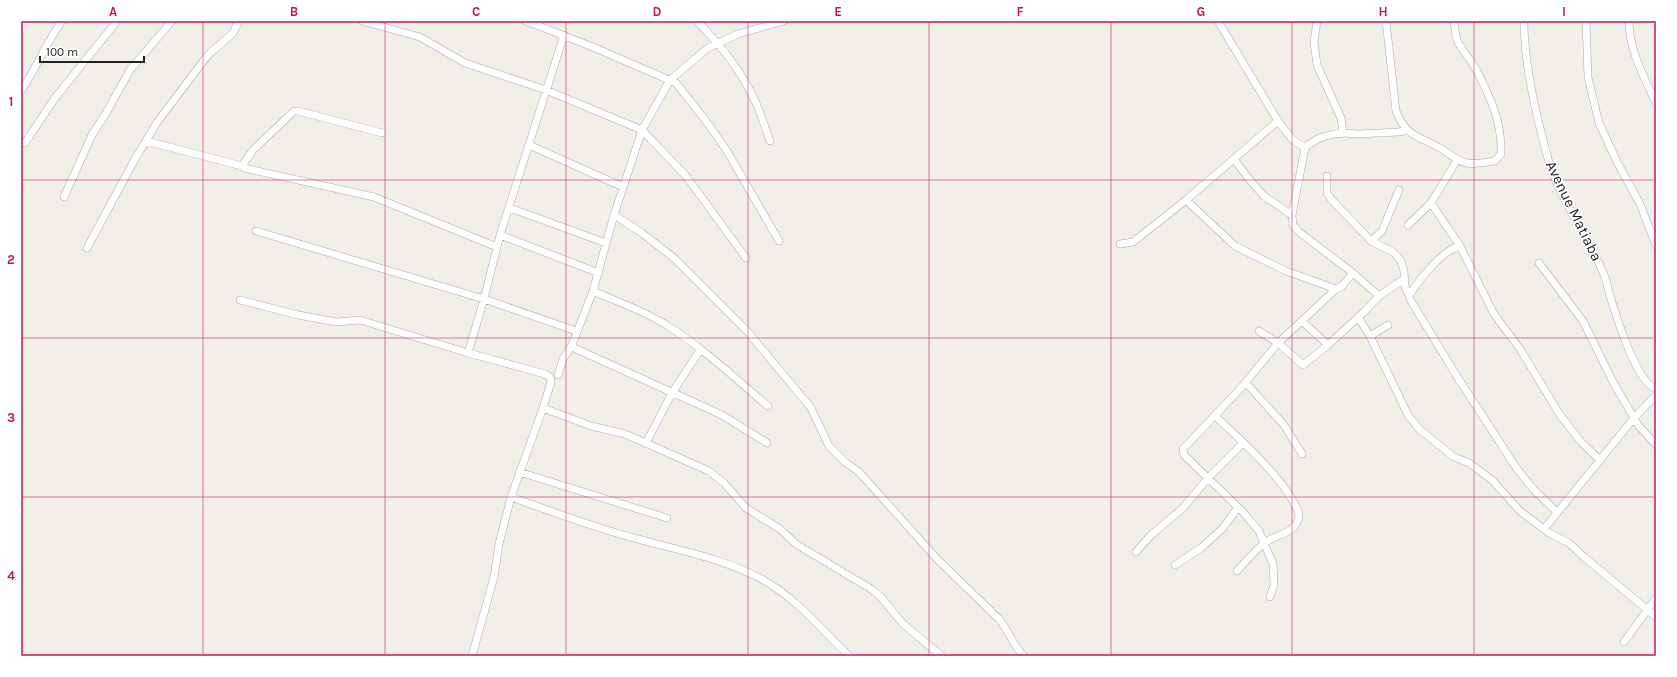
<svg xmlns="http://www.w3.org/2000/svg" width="1677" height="677" font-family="Karla,sans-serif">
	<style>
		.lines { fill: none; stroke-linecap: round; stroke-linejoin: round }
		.minor-casing { stroke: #a9a9a9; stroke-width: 8 }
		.minor { stroke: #fff; stroke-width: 7 }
		.grid { fill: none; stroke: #c2185b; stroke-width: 1; stroke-opacity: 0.55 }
		.labels { text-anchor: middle; stroke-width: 3.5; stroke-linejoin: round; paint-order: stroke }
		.street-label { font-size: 15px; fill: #222; stroke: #fff }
		.neatline { fill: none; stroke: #c2185b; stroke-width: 1.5 }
		.grid-label { font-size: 13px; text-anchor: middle; font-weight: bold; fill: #c2185b }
	</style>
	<rect width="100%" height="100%" fill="#f2efe9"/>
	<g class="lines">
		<g class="minor-casing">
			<path id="minor" d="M 362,21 L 420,37 L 465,63 L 546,90 L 642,130 L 686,176 L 746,258
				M 526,21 L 593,47 L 676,83 L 709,125 L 727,151 L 779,241
				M 697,21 C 720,45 741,70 755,101 C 761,113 765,128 770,141
				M 1218,21 L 1278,121 L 1293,140 L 1305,148
				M 1317,21 L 1314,42 L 1317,65 L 1341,118 L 1343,133 L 1358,134 L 1398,132 L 1404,131 L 1406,129
				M 1386,21 L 1396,111 C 1406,137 1419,136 1440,148 C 1449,153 1456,161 1467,163 C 1475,165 1486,162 1495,161 L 1501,154 C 1502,122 1491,99 1477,71 C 1472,61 1463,52 1458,42 C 1455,36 1455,28 1454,21
				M 1524,21 C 1524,63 1536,115 1547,155 C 1555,187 1576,219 1591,248 C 1597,260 1604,271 1607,284 C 1611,302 1637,387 1656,388
				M 1586,21 L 1588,77 L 1599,123 L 1617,162 L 1640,204 L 1656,245
				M 1629,21 C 1629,50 1644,77 1656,103
				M 21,91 C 36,69 46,43 62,21
				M 382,133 L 298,111 L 294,111 L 253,150 L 242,166 L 244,168 L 374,197 L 497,247
				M 1343,133 C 1327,135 1317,137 1305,148 L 1292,215 L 1293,225 L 1299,232 L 1353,273 L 1379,296
				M 146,141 L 242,166
				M 25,143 L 55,98 L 117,21
				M 529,145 L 623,187
				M 1234,159 L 1249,179 L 1264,196 L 1292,215
				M 1457,160 L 1431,203 L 1433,206 L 1460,246 L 1494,314 L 1520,349 L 1560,415 L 1582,443 L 1600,460
				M 1327,176 L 1327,193 L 1331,199 L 1371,241 L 1393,252 L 1397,256 L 1401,261 L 1404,271 L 1405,286 L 1411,301 L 1458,378 L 1517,469 L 1534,490 L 1557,512
				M 64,197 L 92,135 L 106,113 L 130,70 L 172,21
				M 1186,200 L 1235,246 L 1286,271 L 1336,289
				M 510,208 L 606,243
				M 614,215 L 642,233 L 675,259 L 747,331 L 811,408 L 829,446 L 845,462 L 859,472 L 938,560 L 999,619 C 1009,631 1013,646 1024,656
				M 1408,225 L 1431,203
				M 256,231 L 484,299 L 576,331
				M 500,235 L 599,273
				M 1371,241 L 1382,231 L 1399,190
				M 1120,244 L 1133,242 L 1186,200 L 1278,121
				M 87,248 L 135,159 L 158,121 L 208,55 L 233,33 L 239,21
				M 1539,263 L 1583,321 L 1613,382 L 1638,425 L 1656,445
				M 593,291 C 618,302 645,311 668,326 C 704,349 736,379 768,406
				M 1409,296 C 1418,281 1442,250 1460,246
				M 240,300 L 298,315 L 336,322 L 360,320 L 468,353 L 545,374 L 550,377 L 551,382 L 543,408 L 511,497 L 499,544 L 494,577 L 472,656
				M 1358,317 L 1370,336
				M 1303,322 L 1328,345 L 1365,311 L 1379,296 L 1404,279
				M 1388,325 L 1370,336 L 1408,415 L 1419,429 L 1454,457 L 1469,463 L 1492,480 L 1520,511 L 1549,533 L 1569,543 L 1584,557 L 1656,617
				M 1259,331 L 1278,343 L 1303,365 L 1328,345
				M 468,353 L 484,299 L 500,235 L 564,35
				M 558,375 L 563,359 L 572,345
				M 1246,383 L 1284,425 L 1302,454
				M 543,408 L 591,426 L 625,434 L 709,471 L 724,483 L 746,508 L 780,529 L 796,544 L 871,589 L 881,597 L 903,624 L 942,656
				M 1215,416 C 1241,440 1288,482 1299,514 C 1298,535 1276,533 1263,544 C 1254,552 1245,562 1237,571
				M 646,443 L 672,393 L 700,350
				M 767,443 L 722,415 L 574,348 L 572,345 L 593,291 L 614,215 L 642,130 L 670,80 L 708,48 L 738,34 L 784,21
				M 519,472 L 667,518
				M 511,497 C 553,512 595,528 638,539 C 681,551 726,559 765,581 C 798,600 822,630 849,656
				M 1544,529 L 1634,418 L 1656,395
				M 1136,552 L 1150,536 L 1183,508 L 1208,478 L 1243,443
				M 1175,565 L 1201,548 L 1223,528 L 1238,507
				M 1270,597 L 1274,585 L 1273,564 L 1259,531 L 1243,512 L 1184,455 L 1183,449 L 1240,389 L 1278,343 L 1336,289 L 1342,286 L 1353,273
				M 1624,642 L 1656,598"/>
		</g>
		<use href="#minor" class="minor"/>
	</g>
	<path class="grid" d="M 203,21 L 203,656M 385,21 L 385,656M 566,21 L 566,656M 748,21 L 748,656M 929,21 L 929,656M 1111,21 L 1111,656M 1292,21 L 1292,656M 1474,21 L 1474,656M 21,180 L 1656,180M 21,338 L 1656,338M 21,497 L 1656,497"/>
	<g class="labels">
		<g class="street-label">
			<text transform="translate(1574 211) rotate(64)" y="5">Avenue Matiaba</text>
		</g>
	</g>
	<rect width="1677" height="677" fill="none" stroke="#ffffff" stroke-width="44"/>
	<path d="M40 56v6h104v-6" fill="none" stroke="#222222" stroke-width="2"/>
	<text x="46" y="56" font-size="12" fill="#222222" stroke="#ffffff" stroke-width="3" paint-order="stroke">100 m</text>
	<rect x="22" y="22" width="1633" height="633" class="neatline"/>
	<g class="grid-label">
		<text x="113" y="16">A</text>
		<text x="294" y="16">B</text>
		<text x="476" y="16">C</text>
		<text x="657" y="16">D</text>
		<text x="838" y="16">E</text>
		<text x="1020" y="16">F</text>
		<text x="1201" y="16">G</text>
		<text x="1383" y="16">H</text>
		<text x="1564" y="16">I</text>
		<text x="11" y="106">1</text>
		<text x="11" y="264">2</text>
		<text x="11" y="422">3</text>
		<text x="11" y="580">4</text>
	</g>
</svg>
